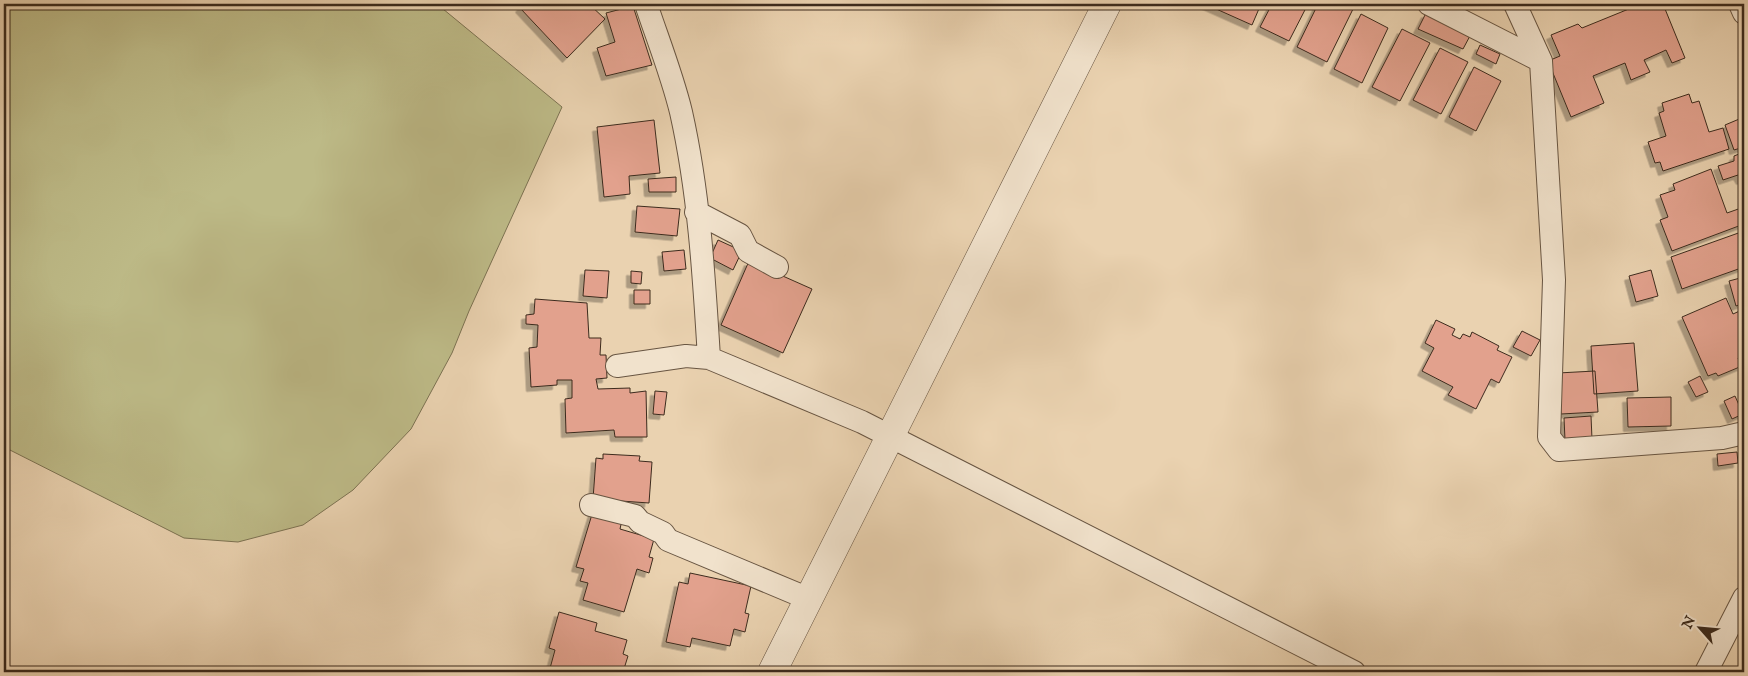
<svg xmlns="http://www.w3.org/2000/svg" width="1748" height="676" font-family="'IM FELL English',serif">
	<style>
		.green { fill: #bdba87; stroke: #7c7252 }
		.building { fill: #e2a18d; stroke: #3c2b1d; filter: url(#shadow) }
		.lines { fill: none; stroke-linecap: round; stroke-linejoin: round }
		.minor-casing { stroke: #685542; stroke-width: 24 }
		.tertiary-casing { stroke: #685542; stroke-width: 29 }
		.minor { stroke: #f1e2cc; stroke-width: 22 }
		.tertiary { stroke: #f1e2cc; stroke-width: 28 }
	</style>
	<defs>
		<filter id="shadow"><feDropShadow dx="-4.5" dy="4.5" stdDeviation="0" flood-color="#0004"/></filter>
	</defs>
	<rect width="100%" height="100%" fill="#ead2b0"/>
	<filter id="stains"><feTurbulence type="fractalNoise" baseFrequency=".004" numOctaves="4"/><feColorMatrix values="0 0 0 0 .2 0 0 0 0 .09 0 0 0 0 .02 0 0 0 .5 -.17"/></filter>
	<radialGradient id="worn" r=".72"><stop offset=".6" stop-color="#630" stop-opacity="0"/><stop offset="1" stop-color="#630" stop-opacity=".3"/></radialGradient>
	<path class="green" d="M 4,4 L 437,4 L 562,107 L 469,311 L 452,353 L 411,429 L 353,490 L 303,525 L 238,542 L 184,538 L 4,447 Z"/>
	<path class="building" d="M 523,4 L 589,4 L 605,19 L 567,58 L 520,8 Z
		M 1205,4 L 1261,4 L 1252,25 Z
		M 1272,4 L 1308,4 L 1289,41 L 1260,27 Z
		M 1318,4 L 1347,4 L 1354,7 L 1327,62 L 1297,47 Z
		M 1641,4 L 1663,4 L 1685,58 L 1672,63 L 1666,50 L 1644,60 L 1650,72 L 1631,80 L 1625,63 L 1593,76 L 1604,103 L 1571,117 L 1548,61 L 1560,56 L 1551,35 L 1578,24 L 1582,28 Z
		M 633,6 L 652,65 L 606,76 L 597,48 L 615,42 L 606,13 Z
		M 1426,13 L 1471,34 L 1463,49 L 1418,29 Z
		M 1361,14 L 1388,28 L 1362,83 L 1334,69 Z
		M 1402,29 L 1430,43 L 1400,101 L 1372,87 Z
		M 1480,45 L 1500,54 L 1496,64 L 1476,54 Z
		M 1440,48 L 1468,62 L 1441,114 L 1413,100 Z
		M 1474,67 L 1501,81 L 1476,131 L 1449,117 Z
		M 1689,94 L 1692,103 L 1699,101 L 1709,132 L 1723,128 L 1729,149 L 1663,171 L 1660,162 L 1655,163 L 1648,142 L 1666,136 L 1659,113 L 1664,111 L 1662,103 Z
		M 1744,117 L 1744,147 L 1734,150 L 1725,125 Z
		M 654,120 L 660,173 L 629,176 L 630,194 L 604,197 L 597,127 Z
		M 1744,152 L 1744,179 L 1741,180 L 1738,175 L 1723,180 L 1718,166 L 1734,161 L 1734,156 Z
		M 1711,169 L 1727,213 L 1744,207 L 1744,224 L 1672,251 L 1660,220 L 1668,217 L 1660,195 L 1675,190 L 1673,184 Z
		M 676,177 L 676,192 L 649,192 L 648,179 Z
		M 637,206 L 680,209 L 677,236 L 635,232 Z
		M 1744,231 L 1744,267 L 1682,289 L 1671,257 Z
		M 718,240 L 742,251 L 733,270 L 710,258 Z
		M 684,250 L 686,269 L 664,271 L 662,252 Z
		M 749,261 L 812,289 L 783,353 L 721,325 Z
		M 585,270 L 609,271 L 607,298 L 583,296 Z
		M 1651,270 L 1658,296 L 1636,302 L 1629,276 Z
		M 631,271 L 642,272 L 641,284 L 631,283 Z
		M 1744,277 L 1744,303 L 1736,306 L 1729,281 Z
		M 634,290 L 650,290 L 650,304 L 634,304 Z
		M 1726,298 L 1733,314 L 1744,309 L 1744,356 L 1738,358 L 1742,366 L 1718,376 L 1716,373 L 1708,376 L 1682,317 Z
		M 535,299 L 587,303 L 589,338 L 601,338 L 600,355 L 606,355 L 607,378 L 596,379 L 598,389 L 630,388 L 630,393 L 646,391 L 647,437 L 615,437 L 614,430 L 566,433 L 565,399 L 572,398 L 572,380 L 557,380 L 557,385 L 531,387 L 529,348 L 537,347 L 538,325 L 526,324 L 526,315 L 534,314 Z
		M 1436,320 L 1455,329 L 1452,335 L 1460,339 L 1463,334 L 1470,337 L 1472,332 L 1499,346 L 1497,350 L 1512,357 L 1499,383 L 1491,379 L 1476,409 L 1448,395 L 1453,387 L 1422,371 L 1434,348 L 1425,343 Z
		M 1522,331 L 1540,340 L 1531,356 L 1513,347 Z
		M 1634,343 L 1638,391 L 1594,394 L 1591,346 Z
		M 1595,371 L 1598,412 L 1561,414 L 1558,373 Z
		M 1700,376 L 1708,392 L 1696,397 L 1688,382 Z
		M 655,391 L 667,392 L 664,415 L 653,414 Z
		M 1735,396 L 1743,414 L 1732,419 L 1724,401 Z
		M 1671,397 L 1671,426 L 1628,427 L 1627,398 Z
		M 1591,416 L 1592,439 L 1565,440 L 1564,418 Z
		M 1737,452 L 1738,463 L 1718,466 L 1717,454 Z
		M 603,454 L 640,456 L 639,461 L 652,462 L 649,503 L 593,499 L 596,458 L 603,459 Z
		M 593,511 L 622,520 L 620,529 L 654,539 L 649,557 L 653,558 L 649,573 L 637,569 L 624,612 L 583,600 L 588,583 L 580,581 L 584,569 L 576,567 Z
		M 690,573 L 751,586 L 745,613 L 749,614 L 745,632 L 734,629 L 730,646 L 692,638 L 690,647 L 666,642 L 679,582 L 688,584 Z
		M 559,612 L 597,623 L 595,631 L 627,640 L 623,654 L 628,656 L 623,672 L 549,672 L 555,650 L 549,648 Z"/>
	<g class="lines">
		<g class="minor-casing">
			<path id="minor" d="M 646,4 C 658,40 672,75 681,112 C 699,192 704,276 709,358 L 862,422 L 1354,672
				M 1429,4 L 1541,61 L 1515,4
				M 1740,4 L 1744,13
				M 1541,61 L 1554,280 L 1549,437 L 1559,450 L 1722,438 L 1744,433
				M 696,212 L 740,235 L 748,251 L 777,267
				M 617,366 L 686,356 L 709,358
				M 591,505 L 635,516 L 640,522 L 663,533 L 668,540 L 809,599
				M 1706,672 L 1744,598"/>
		</g>
		<g class="tertiary-casing">
			<path id="tertiary" d="M 772,672 L 1107,4"/>
		</g>
		<use href="#minor" class="minor"/>
		<use href="#tertiary" class="tertiary"/>
	</g>
	<rect width="1748" height="676" fill="none" stroke="#ead2b0" stroke-width="20"/>
	<rect x="5" y="5" width="1738" height="666" fill="none" stroke="#3c2b1d" stroke-width="2.5"/>
	<rect x="10" y="10" width="1728" height="656" fill="none" stroke="#3c2b1d"/>
	<g transform="translate(1700 628) rotate(297)" stroke="#f1e2cc" stroke-width="4" paint-order="stroke">
	<path d="M0-4L9 19L0 12L-9 19Z" fill="#3c2b1d"/>
	<text y="-8" font-size="14" font-weight="bold" text-anchor="middle" fill="#3c2b1d">N</text>
	</g>
	<rect width="100%" height="100%" filter="url(#stains)"/>
	<rect width="100%" height="100%" fill="url(#worn)"/>
</svg>
